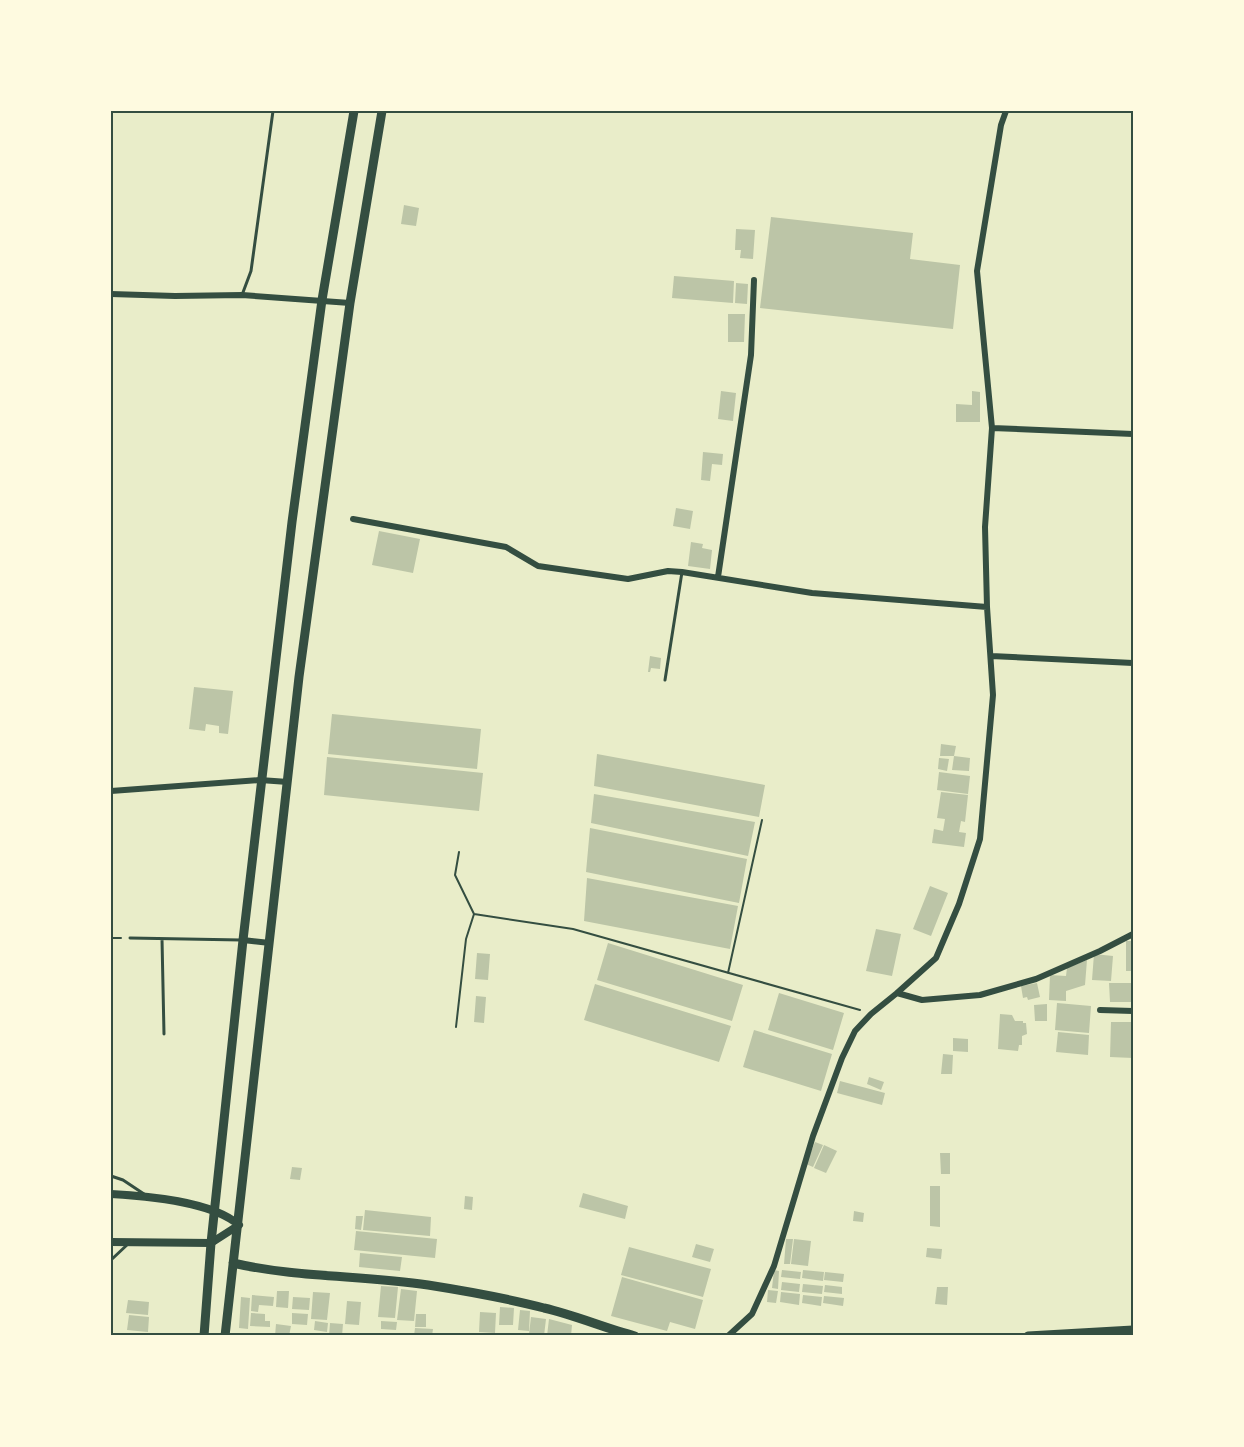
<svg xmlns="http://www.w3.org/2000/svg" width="1244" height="1447" font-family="Merriweather,serif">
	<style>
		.building { fill: #bcc5a7 }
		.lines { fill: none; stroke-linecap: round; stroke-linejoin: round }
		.path { stroke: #344e41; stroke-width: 2 }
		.service { stroke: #344e41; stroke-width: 3 }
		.minor { stroke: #344e41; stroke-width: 6 }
		.tertiary { stroke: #344e41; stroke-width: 8 }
		.secondary { stroke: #344e41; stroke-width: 9 }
		.neatline { fill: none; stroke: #344e41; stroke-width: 2 }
	</style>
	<rect width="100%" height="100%" fill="#e9edc9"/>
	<path class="building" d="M 404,205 L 419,208 L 416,226 L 401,224 Z
		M 771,217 L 913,233 L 910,259 L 960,265 L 953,329 L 760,308 Z
		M 736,229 L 755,230 L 753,259 L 740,258 L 741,250 L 735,250 Z
		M 674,276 L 734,281 L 733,303 L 672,298 Z
		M 736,283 L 748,284 L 747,304 L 735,303 Z
		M 728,314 L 745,314 L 744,342 L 728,342 Z
		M 721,391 L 736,393 L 733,421 L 718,419 Z
		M 972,391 L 980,392 L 980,422 L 956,422 L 956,404 L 972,405 Z
		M 703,452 L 723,454 L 722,465 L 712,464 L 710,481 L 701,480 Z
		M 676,508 L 693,511 L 690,529 L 673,526 Z
		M 379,531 L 420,539 L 413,573 L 372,565 Z
		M 691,542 L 703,544 L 702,548 L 712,550 L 710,569 L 688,566 Z
		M 650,656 L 661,658 L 660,669 L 651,668 L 650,672 L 648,672 Z
		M 194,687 L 233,691 L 228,734 L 219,733 L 219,726 L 206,724 L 205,731 L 189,729 Z
		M 332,714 L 481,729 L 477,769 L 328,754 Z
		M 941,744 L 956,746 L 954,756 L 940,756 Z
		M 597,754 L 765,785 L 759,817 L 594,786 Z
		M 954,756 L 970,758 L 969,771 L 952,770 Z
		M 327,757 L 483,773 L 479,811 L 324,795 Z
		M 939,758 L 949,759 L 947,771 L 938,769 Z
		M 939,772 L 970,776 L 968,794 L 937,790 Z
		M 941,792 L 968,795 L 965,822 L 961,821 L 959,832 L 966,833 L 964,847 L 932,843 L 934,829 L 943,831 L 945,819 L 937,818 Z
		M 594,794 L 755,822 L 748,856 L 591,823 Z
		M 590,828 L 747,859 L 739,903 L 586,872 Z
		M 587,878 L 738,906 L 730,949 L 584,921 Z
		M 930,886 L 948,893 L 931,936 L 913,929 Z
		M 876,929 L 901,934 L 892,976 L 866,971 Z
		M 1126,941 L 1133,941 L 1133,971 L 1126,971 Z
		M 608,943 L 743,985 L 732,1021 L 597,980 Z
		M 477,953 L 490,954 L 488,980 L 475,979 Z
		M 1094,954 L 1113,956 L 1111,981 L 1092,980 Z
		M 1087,960 L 1085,985 L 1066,991 L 1066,1001 L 1049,1000 L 1050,975 L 1066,976 L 1067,968 Z
		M 1037,983 L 1040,997 L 1028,1000 L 1027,997 L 1023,998 L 1021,986 Z
		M 1109,983 L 1133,983 L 1133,1002 L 1110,1002 Z
		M 595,984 L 731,1026 L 719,1062 L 584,1020 Z
		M 779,993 L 844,1013 L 833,1050 L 768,1030 Z
		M 476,996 L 486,997 L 484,1023 L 474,1022 Z
		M 1057,1003 L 1091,1006 L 1089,1033 L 1055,1030 Z
		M 1047,1004 L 1047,1021 L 1035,1021 L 1034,1005 Z
		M 1000,1014 L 1012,1015 L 1015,1021 L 1023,1021 L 1023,1023 L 1026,1023 L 1027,1034 L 1022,1036 L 1022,1045 L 1019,1045 L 1018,1051 L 998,1049 Z
		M 1111,1022 L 1133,1022 L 1133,1058 L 1110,1057 Z
		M 754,1030 L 832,1054 L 821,1091 L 743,1067 Z
		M 1058,1032 L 1089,1035 L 1088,1055 L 1056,1052 Z
		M 953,1038 L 968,1039 L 968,1052 L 953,1051 Z
		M 943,1054 L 953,1055 L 952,1074 L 941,1074 Z
		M 869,1077 L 884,1082 L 881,1090 L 867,1084 Z
		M 840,1081 L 885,1093 L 882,1105 L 837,1093 Z
		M 815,1142 L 823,1145 L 813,1167 L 806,1164 Z
		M 824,1145 L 837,1151 L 826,1173 L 814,1168 Z
		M 940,1153 L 950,1153 L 950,1174 L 941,1174 Z
		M 292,1167 L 302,1168 L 300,1180 L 290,1179 Z
		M 930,1186 L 940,1186 L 940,1227 L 930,1226 Z
		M 583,1193 L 628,1206 L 625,1219 L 579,1207 Z
		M 465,1196 L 473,1197 L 472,1210 L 464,1209 Z
		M 365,1210 L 431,1217 L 430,1236 L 363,1230 Z
		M 854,1211 L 864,1213 L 863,1222 L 853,1221 Z
		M 356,1216 L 363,1216 L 361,1230 L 355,1229 Z
		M 356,1231 L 437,1239 L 435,1258 L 354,1250 Z
		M 786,1239 L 793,1239 L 790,1264 L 784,1264 Z
		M 794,1239 L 811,1241 L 808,1266 L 791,1264 Z
		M 696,1244 L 714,1249 L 710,1262 L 692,1257 Z
		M 629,1247 L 711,1269 L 703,1297 L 621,1275 Z
		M 927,1248 L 942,1249 L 941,1259 L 926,1257 Z
		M 360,1253 L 402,1257 L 400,1271 L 359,1267 Z
		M 774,1270 L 779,1271 L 778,1289 L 772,1288 Z
		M 782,1270 L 801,1272 L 800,1279 L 781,1277 Z
		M 803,1270 L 824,1272 L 823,1281 L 802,1278 Z
		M 825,1272 L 844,1274 L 843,1282 L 824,1280 Z
		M 622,1277 L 703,1300 L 695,1329 L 670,1322 L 667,1331 L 611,1316 Z
		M 782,1282 L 800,1284 L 799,1292 L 781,1290 Z
		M 803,1284 L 823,1286 L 822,1294 L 802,1292 Z
		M 825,1285 L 842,1287 L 842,1294 L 824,1292 Z
		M 381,1286 L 398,1287 L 395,1318 L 378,1317 Z
		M 937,1287 L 948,1287 L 947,1305 L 935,1304 Z
		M 401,1289 L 417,1291 L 414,1321 L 397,1320 Z
		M 768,1290 L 778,1291 L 776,1303 L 767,1302 Z
		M 277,1291 L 289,1291 L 288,1308 L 276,1307 Z
		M 313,1292 L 330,1293 L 327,1320 L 311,1319 Z
		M 781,1292 L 800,1294 L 799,1305 L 780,1302 Z
		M 252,1295 L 274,1297 L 273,1306 L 259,1305 L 258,1312 L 251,1311 Z
		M 803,1295 L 822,1297 L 821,1306 L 802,1303 Z
		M 824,1296 L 844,1298 L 843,1306 L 823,1303 Z
		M 241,1297 L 250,1298 L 248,1329 L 239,1328 Z
		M 293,1297 L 310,1298 L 309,1310 L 292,1309 Z
		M 128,1300 L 149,1302 L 148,1315 L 126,1313 Z
		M 347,1301 L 361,1302 L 359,1325 L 345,1324 Z
		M 500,1307 L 514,1308 L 513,1325 L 499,1325 Z
		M 520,1310 L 530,1311 L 529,1331 L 518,1330 Z
		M 480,1312 L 496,1313 L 495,1333 L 479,1332 Z
		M 251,1313 L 265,1314 L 265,1321 L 270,1321 L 270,1327 L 250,1326 Z
		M 292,1313 L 308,1314 L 307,1325 L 292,1324 Z
		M 416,1314 L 426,1314 L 426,1327 L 415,1327 Z
		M 129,1315 L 149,1317 L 148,1332 L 127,1330 Z
		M 531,1317 L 546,1319 L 544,1336 L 529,1334 Z
		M 549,1319 L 572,1325 L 571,1336 L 547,1336 Z
		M 315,1321 L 328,1323 L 327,1332 L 314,1330 Z
		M 381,1321 L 397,1322 L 396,1330 L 381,1329 Z
		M 330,1323 L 343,1324 L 342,1336 L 329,1336 Z
		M 276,1324 L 291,1326 L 289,1336 L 275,1336 Z
		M 415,1328 L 433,1329 L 432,1336 L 414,1336 Z"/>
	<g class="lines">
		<path class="path" d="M 459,852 L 455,875 L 474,914
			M 111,938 L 121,938
			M 728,973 L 762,820
			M 456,1027 L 466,939 L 474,914 L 573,929 L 860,1010"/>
		<path class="service" d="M 242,295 L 251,271 L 273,111
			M 665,680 L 682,572
			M 130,938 L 241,940
			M 162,939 L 164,1034
			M 111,1176 L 123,1180 L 144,1194
			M 111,1260 L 128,1244"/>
		<path class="minor" d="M 111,294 L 175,296 L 242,295 L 350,303
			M 992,428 L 1133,434
			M 353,519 L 506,547 L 538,566 L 628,579 L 668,571 L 682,572 L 812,593 L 987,607
			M 718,577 L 751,355 L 754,280
			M 991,656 L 1133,663
			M 111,791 L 260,780 L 288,782
			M 243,940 L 270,943
			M 897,993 L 922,1000 L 980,995 L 1036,979 L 1100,951 L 1133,934
			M 1100,1010 L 1133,1011
			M 728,1336 L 752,1314 L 774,1266 L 813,1136 L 842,1058 L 855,1031 L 871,1014 L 897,993 L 936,958 L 959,904 L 980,839 L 993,695 L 987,607 L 985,527 L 992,428 L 977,271 L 1001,125 L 1006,111"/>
		<path class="tertiary" d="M 111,1194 C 147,1196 211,1201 239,1225 L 211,1243 L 111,1242"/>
		<path class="secondary" d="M 233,1263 C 297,1278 363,1275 428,1285 C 466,1291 506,1298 544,1308 C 575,1315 604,1328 635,1336
			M 204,1336 L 211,1243 L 243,940 L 292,522 L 322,300 L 354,111
			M 225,1336 L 299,677 L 350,303 L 382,111
			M 1028,1336 L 1133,1330"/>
	</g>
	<rect width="1244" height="1447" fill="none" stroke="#fefae0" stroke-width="225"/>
	<rect x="112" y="112" width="1020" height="1222" class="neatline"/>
</svg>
